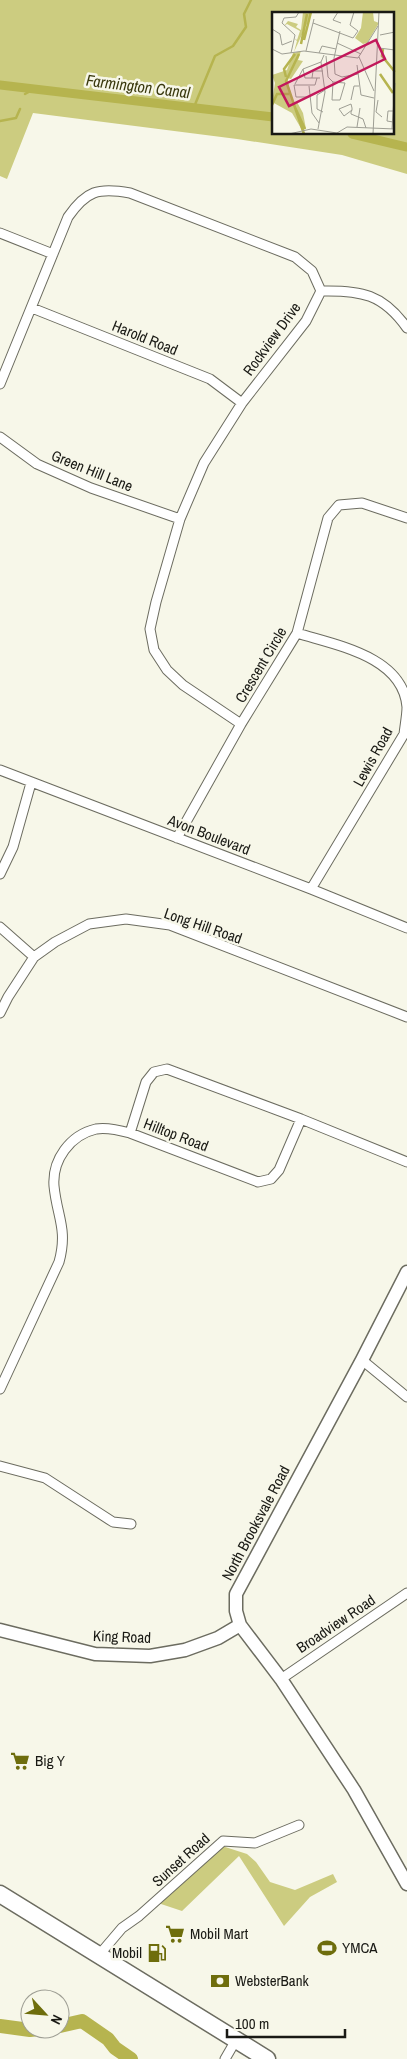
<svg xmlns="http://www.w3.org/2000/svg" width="407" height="2059" font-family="'Archivo Narrow',sans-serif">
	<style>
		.green { fill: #cccc80; fill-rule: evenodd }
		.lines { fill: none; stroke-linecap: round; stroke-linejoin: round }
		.stream { stroke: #b6b44f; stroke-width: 2.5 }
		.canal { stroke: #b6b44f; stroke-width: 9 }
		.river { stroke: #b6b44f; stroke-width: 14 }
		.street-casing { stroke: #6c6c60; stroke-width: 11 }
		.secondary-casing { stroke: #6c6c60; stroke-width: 15 }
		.highway-casing { stroke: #6c6c60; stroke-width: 19 }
		.street { stroke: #fff; stroke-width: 9 }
		.secondary { stroke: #fff; stroke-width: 12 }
		.highway { stroke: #fff; stroke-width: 16 }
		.labels { text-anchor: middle; stroke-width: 5; stroke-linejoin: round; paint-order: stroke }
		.street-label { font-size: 15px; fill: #191914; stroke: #f7f7e9 }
		.poi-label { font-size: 15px; fill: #191914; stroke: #f7f7e9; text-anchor: start }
		.water-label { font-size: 16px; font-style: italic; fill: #39380d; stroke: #f7f7e9 }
		.inset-river { fill: none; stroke: #b6b44f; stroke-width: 2.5 }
		.inset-road { fill: none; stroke: #9e9e94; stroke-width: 1 }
		.view { fill: #c2185b; fill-opacity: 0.15; stroke: #c2185b; stroke-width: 2.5 }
		.inset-edge { fill: none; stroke: #191914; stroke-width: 2.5 }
	</style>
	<rect width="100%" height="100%" fill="#f7f7e9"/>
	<path class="green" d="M 0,0 L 407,0 L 407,174 L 342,155 L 237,139 L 33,113 L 7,179 L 0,176 ZM 273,14 L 393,14 L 393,134 L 273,134 Z
		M 222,1846 L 247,1854 L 256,1862 L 270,1882 L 295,1890 L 333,1874 L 337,1882 L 310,1897 L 284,1926 L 239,1856 L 182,1911 L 158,1903 Z"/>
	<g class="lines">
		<path class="stream" d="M 25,94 L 34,89
			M 194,107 L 215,56 L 233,46 L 246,27 L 244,14 L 251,0
			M 0,121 L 16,118 L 20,109"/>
		<path class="canal" d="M 0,85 L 273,117
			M 352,134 L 407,147"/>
		<path class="river" d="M 0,2026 L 30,2030 L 39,2029
			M 60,2026 L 82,2021 L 108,2039 L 115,2048 L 131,2059"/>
		<g class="street-casing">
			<path id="street" d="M 0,233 L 53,254
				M 321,291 C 361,290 383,294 407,328
				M 32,308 L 210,379 L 242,403
				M 0,384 L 68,217 C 86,191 98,187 130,193 L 295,257 L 312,271 L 321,291 L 306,321 L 242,403 L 204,463 L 180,519 L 156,602 L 150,629 L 154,650 L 167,670 L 183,685 L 241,724
				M 0,437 L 37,464 L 91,488 L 180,519
				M 297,633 C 335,645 403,656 407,707 C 407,715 405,725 404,734 L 311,889
				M 0,770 L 311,889 L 407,928
				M 177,838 L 241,724 L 297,633 L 328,518 L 339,505 L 362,503 L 407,518
				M 0,874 L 13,847 L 31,783
				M 0,927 L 34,957
				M 0,1013 L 8,997 L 34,957 L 55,942 L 89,924 L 126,919 L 170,925 L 407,1017
				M 130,1133 L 146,1082 L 154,1072 L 167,1069 L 301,1119 L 407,1162
				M 362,1360 L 407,1397
				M 0,1389 L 59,1262 C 68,1229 57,1217 54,1186 C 52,1160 70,1135 96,1129 C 107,1127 119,1130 130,1133 L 258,1182 L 271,1179 L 279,1170 L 301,1119
				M 0,1466 L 45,1478 L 113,1522 L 131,1524
				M 281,1679 L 407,1593
				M 99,1955 L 122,1928 L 139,1916 L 223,1841 L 255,1843 L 299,1825
				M 225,2059 L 236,2040"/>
		</g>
		<g class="secondary-casing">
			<path id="secondary" d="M 407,1272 L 362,1360 L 236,1594 L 236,1611 L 240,1625 L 281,1679 L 354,1790 L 407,1884
				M 0,1630 L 95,1654 L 150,1656 L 185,1650 L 218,1638 L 240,1625"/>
		</g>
		<g class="highway-casing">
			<path id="highway" d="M 0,1894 L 267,2059"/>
		</g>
		<use href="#street" class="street"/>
		<use href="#secondary" class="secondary"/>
		<use href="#highway" class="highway"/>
	</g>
	<defs>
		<g id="supermarket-bare" transform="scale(1.5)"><path d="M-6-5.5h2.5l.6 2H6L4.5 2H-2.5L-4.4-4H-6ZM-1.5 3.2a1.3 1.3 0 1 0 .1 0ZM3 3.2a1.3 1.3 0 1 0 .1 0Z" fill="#6e6d0c" stroke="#f7f7e9" stroke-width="2.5" paint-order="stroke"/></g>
		<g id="stadium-bare" transform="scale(1.5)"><path d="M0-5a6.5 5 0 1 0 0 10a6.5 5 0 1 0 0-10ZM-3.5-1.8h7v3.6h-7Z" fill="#6e6d0c" stroke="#f7f7e9" stroke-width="2.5" paint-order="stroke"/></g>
		<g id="fuel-bare" transform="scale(1.5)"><path d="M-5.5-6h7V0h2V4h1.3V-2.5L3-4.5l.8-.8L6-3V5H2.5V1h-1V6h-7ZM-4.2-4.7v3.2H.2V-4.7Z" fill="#6e6d0c" stroke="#f7f7e9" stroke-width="2.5" paint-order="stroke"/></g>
		<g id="bank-bare" transform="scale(1.5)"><path d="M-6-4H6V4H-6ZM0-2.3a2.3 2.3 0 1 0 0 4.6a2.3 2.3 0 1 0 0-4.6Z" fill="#6e6d0c" stroke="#f7f7e9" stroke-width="2.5" paint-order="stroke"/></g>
	</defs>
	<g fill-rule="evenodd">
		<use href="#supermarket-bare" x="20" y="1761"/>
		<use href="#supermarket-bare" x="175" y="1934"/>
		<use href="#stadium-bare" x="327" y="1948"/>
		<use href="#fuel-bare" x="157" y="1953"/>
		<use href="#bank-bare" x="220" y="1981"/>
	</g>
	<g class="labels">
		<g class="street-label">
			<text transform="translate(145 338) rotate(22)" y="5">Harold Road</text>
			<text transform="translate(272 339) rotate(-54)" y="5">Rockview Drive</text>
			<text transform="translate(92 471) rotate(22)" y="5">Green Hill Lane</text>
			<text transform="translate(261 665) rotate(-59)" y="5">Crescent Circle</text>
			<text transform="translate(373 757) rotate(-61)" y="5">Lewis Road</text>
			<text transform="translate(209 835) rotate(21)" y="5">Avon Boulevard</text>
			<text transform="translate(203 926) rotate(19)" y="5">Long Hill Road</text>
			<text transform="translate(176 1135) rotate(21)" y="5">Hilltop Road</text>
			<text transform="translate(256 1523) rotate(-62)" y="5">North Brooksvale Road</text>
			<text transform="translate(336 1624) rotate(-34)" y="5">Broadview Road</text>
			<text transform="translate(122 1637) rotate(2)" y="5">King Road</text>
			<text transform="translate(181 1860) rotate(-42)" y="5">Sunset Road</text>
		</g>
		<g class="poi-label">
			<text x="35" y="1766">Big Y</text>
			<text x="190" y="1939">Mobil Mart</text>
			<text x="342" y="1953">YMCA</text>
			<text x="142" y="1958" text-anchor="end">Mobil</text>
			<text x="235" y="1986">WebsterBank</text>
		</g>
		<g class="water-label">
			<text transform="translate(138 86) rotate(7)" y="6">Farmington Canal</text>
		</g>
	</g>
	<g transform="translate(272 12)">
		<rect width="122" height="122" fill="#f7f7e9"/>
		<path d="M 31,0 L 39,0 L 38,5 L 22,40 L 25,29 L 22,26 L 25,28 L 28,19 L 15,12 L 12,14 L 16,9 L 26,12 L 24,15 L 29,18 ZM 91,0 L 101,0 L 102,9 L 107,11 L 95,31 L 91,32 L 83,26 L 89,16 ZM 29,39 L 26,48 L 31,49 L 19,67 L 15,66 L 21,90 L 25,90 L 31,101 L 34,117 L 30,118 L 20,101 L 0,90 L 3,71 L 0,63 L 15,58 L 21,41 Z" fill="#cccc80"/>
		<path class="inset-river" d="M 32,28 L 39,0M 29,32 L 35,2M 111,37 L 110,44 L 123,60M 27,42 L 14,69 L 32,122M 108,62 L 121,81M 14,65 L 12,57 L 23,42M 21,91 L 33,117M 0,93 L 5,82 L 17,82"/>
		<path class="inset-road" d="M 66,0 L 61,8 L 69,11M 41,11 L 81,26 L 86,19 L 78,13 L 82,0M 0,17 L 8,22 L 10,33 L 20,29M 68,19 L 62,46 L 63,62 L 70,65 L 86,62M 108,23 L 123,20M 65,31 L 89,42M 107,36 L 123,38M 0,37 L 10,42 L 32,39 L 86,46 L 106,14M 34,39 L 42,7M 19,41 L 23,23 L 10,11 L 12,6 L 24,5 L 27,0M 47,41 L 50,34 L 64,37M 54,44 L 56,65 L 61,70 L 60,88 L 68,88M 87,45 L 102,79M 85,53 L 89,83 L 102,86M 31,57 L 33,66 L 48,66M 40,66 L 41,59 L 51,59M 61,70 L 73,71 L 68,88M 23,72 L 31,57 L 49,50M 37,74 L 40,101 L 47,111M 37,85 L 24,85 L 22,73 L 43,73 L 45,66M 79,88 L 82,74 L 87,74M 106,88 L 104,100 L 110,105M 80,98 L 72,104 L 67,97 L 79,92 L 80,96 L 80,98 L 79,100 L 79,102 L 91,107 L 94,116M 121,99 L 116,99 L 115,109 L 121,110M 51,100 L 45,97 L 45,83 L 53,78M 85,115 L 88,96M 46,117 L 53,80 L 49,50 L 52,43M 120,117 L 123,71M 17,122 L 39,117 L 65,121 L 75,115 L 123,117M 101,122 L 107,0"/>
		<path class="view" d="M 104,28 L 113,47 L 17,94 L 7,75 Z"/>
		<rect width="122" height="122" class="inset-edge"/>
	</g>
	<g transform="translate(45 2014) rotate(116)"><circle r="24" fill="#f7f7e9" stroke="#9e9e94"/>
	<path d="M0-4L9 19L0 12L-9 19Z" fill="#6e6d0c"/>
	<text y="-8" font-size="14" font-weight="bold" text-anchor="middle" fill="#191914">N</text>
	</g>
	<path d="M227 2029v8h118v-8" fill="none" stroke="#191914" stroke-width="2.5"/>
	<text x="235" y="2029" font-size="15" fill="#191914" stroke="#f7f7e9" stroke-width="4" paint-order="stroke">100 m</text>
</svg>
